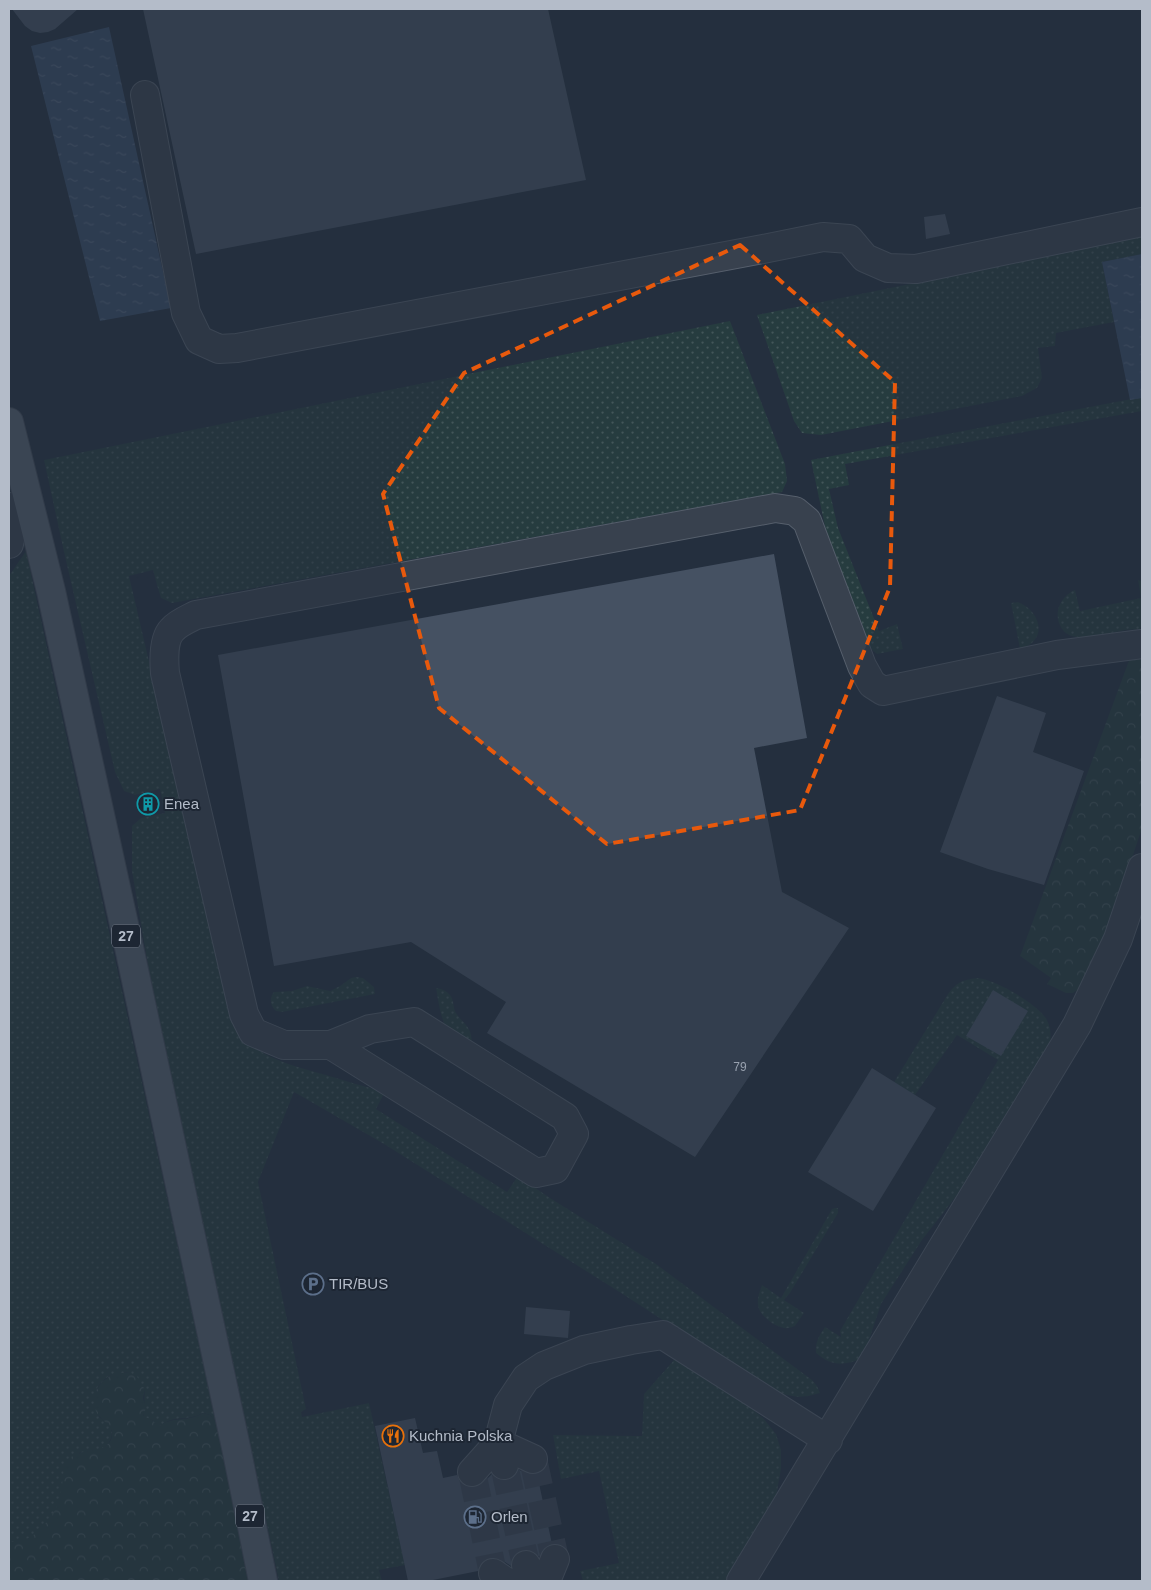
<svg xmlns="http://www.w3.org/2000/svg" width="1151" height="1590" font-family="Helvetica,sans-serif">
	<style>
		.green { fill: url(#green-dots) }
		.forest { fill: url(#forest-crowns) }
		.water { fill: url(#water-ripples) }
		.building { fill: #455162 }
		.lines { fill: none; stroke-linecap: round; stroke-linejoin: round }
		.minor-tunnel { stroke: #3a4453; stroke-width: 28; stroke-dasharray: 28 14; stroke-linecap: butt }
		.minor-casing { stroke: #565f6c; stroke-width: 30 }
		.major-casing { stroke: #414a57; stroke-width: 30 }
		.minor { stroke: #38414e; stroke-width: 28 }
		.major { stroke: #56606e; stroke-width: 28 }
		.marked { fill: none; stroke: #e8590c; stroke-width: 4; stroke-dasharray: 10 6; stroke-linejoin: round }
		.labels { text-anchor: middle; stroke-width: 4; stroke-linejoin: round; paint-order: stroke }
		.number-label { font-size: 12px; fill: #98a1af }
		.shield { fill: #1d2633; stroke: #878f9c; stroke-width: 1 }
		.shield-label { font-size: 14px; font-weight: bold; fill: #b4bcc9 }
		.poi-label { font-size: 15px; fill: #b4bcc9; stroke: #1d2633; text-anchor: start }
	</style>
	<defs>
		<pattern id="green-dots" width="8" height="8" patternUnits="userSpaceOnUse" patternTransform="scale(1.25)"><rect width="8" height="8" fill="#263c3f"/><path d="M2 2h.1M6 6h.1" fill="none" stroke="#435659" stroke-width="1.8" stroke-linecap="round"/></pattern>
		<pattern id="forest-crowns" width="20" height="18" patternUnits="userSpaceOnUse" patternTransform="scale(1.25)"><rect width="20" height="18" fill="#263c3f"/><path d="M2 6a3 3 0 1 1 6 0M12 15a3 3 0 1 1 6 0" fill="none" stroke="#435659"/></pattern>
		<pattern id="water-ripples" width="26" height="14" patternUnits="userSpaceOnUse" patternTransform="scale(1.25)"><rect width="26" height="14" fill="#394c67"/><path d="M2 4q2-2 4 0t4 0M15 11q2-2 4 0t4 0" fill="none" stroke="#53647b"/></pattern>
	</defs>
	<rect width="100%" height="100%" fill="#242f3e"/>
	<path class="green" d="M 1142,237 L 1142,254 L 1102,262 L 1114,322 L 1056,333 L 1055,346 L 1038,348 L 1042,378 L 1037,388 L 1022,396 L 821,435 L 802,433 L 794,421 L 757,315 Z
		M 730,321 L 785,464 L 787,481 L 782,492 L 172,603 L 161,598 L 157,585 L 153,570 L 129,576 L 235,1028 C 255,1057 293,1066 326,1075 C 346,1081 366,1087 385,1092 L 376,1109 L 507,1192 L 518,1176 L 550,1198 L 656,1264 L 812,1380 L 817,1386 L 820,1393 L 809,1396 L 798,1397 L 781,1394 L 755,1380 L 621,1293 L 384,1144 L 294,1092 L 258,1182 L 306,1409 L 301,1412 L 302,1417 L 369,1403 L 405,1565 L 379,1570 L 382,1581 L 279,1581 L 150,977 L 132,871 L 132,826 L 141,818 L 165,813 L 160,789 L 135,795 L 124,791 L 115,772 L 64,552 L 44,460 Z
		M 1142,397 L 1142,411 L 845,464 L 849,485 L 829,489 L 838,528 L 879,631 L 897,624 L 903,649 L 877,654 L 872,650 L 826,531 L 811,460 Z
		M 26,551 L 216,1422 L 210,1415 L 203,1413 C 187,1422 173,1414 159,1427 L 152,1420 L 143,1417 C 146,1407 143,1400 145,1390 L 129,1373 C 113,1372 105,1376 96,1390 L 99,1417 C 102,1419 106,1421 109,1424 C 115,1432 111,1444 103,1448 C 95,1451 86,1452 79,1453 L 83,1567 L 9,1581 L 9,576 Z
		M 1138,580 L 1142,581 L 1142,623 L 1140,629 C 1133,630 1127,629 1121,631 C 1104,634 1073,645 1062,629 C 1058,623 1057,617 1058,610 C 1060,601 1067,593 1075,590 L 1080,611 L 1141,598 Z
		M 1018,602 C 1041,611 1049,641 1020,649 L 1011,603 Z
		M 356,977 L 363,978 L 374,987 L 375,994 L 282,1012 L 276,1011 C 270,1006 269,998 274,992 L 292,991 L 307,986 L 330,991 L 340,986 L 351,978 Z
		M 977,978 C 995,979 1038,1004 1047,1020 C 1051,1028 1051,1035 1050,1044 L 982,1163 L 922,1240 L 881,1304 L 866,1349 L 861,1359 C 843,1366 831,1366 816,1353 C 815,1342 819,1336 825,1327 L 841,1337 L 840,1331 L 998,1060 L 957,1035 L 915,1095 L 894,1082 L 948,994 C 957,982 962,980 977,978 Z
		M 436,988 C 441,989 446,990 450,995 C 454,999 453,1008 456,1013 C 463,1024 474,1028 471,1044 C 466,1042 460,1041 456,1038 C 441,1030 439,1003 436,988 Z
		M 835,1208 L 838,1208 L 838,1213 L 790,1293 L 784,1300 L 804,1313 L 795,1326 C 792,1327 788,1329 784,1328 C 775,1327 762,1317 759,1309 C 756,1301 759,1293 762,1285 L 781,1298 L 832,1209 Z
		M 675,1359 L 750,1407 L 764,1419 L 776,1434 L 781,1450 L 781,1469 L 776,1497 L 726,1581 L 583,1581 L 580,1571 L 619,1563 L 599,1471 L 561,1479 L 553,1435 L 642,1436 L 644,1394 Z"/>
	<path class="forest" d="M 1142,654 L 1142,828 L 1117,903 L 1091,966 L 1079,989 L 1073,993 L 1066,993 L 1047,984 L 1051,978 L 1020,956 L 1131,655 Z
		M 114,1373 L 129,1373 L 136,1375 L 145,1390 L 143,1398 L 146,1408 L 143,1416 L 152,1420 L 159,1426 C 173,1416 188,1422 203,1413 L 210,1415 L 216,1422 L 245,1555 L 249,1581 L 9,1581 L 9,1542 C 14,1542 19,1542 24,1540 C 35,1537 51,1519 56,1508 C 60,1502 60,1493 62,1486 C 63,1479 63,1470 66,1463 C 75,1445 110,1457 112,1435 C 113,1425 105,1423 100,1417 C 96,1414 95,1408 94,1403 C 93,1388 102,1381 114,1373 Z"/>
	<path class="water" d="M 109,27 L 171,308 L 100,321 L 31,46 Z
		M 1142,254 L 1142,398 L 1130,400 L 1102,262 Z"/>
	<path class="building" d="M 12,9 L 78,9 L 55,29 L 48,32 L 40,33 L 32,31 L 25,26 Z
		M 143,9 L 548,9 L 586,180 L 196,254 Z
		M 945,214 L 950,234 L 926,239 L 924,217 Z
		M 774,554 L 807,738 L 754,748 L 782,892 L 849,928 L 695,1157 L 487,1033 L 506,1002 L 411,942 L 274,966 L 218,655 Z
		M 997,696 L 1046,713 L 1033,752 L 1084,771 L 1044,885 L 988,869 L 940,852 Z
		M 993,990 L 1028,1011 L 1001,1056 L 966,1036 Z
		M 872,1068 L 936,1108 L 873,1211 L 808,1172 Z
		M 526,1307 L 570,1311 L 568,1338 L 524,1334 Z
		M 415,1418 L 423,1453 L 437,1451 L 443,1478 L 457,1475 L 461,1483 L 469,1487 L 477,1487 L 484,1482 L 492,1474 L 493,1476 L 501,1480 L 509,1480 L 515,1476 L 519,1470 L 527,1473 L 537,1474 L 552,1544 L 545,1547 L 539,1557 L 537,1554 L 531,1550 L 523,1550 L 515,1554 L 511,1560 L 511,1566 L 502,1560 L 494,1557 L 486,1559 L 480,1564 L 478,1571 L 428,1581 L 408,1581 L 375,1426 Z"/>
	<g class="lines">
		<path class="minor-tunnel" d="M 533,1459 L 555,1559
			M 504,1465 L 526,1565
			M 472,1472 L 493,1573"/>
		<g class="minor-casing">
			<path id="minor" d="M 145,95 L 186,313 L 199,340 L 219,349 L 237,348 L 763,249 L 823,237 L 849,239 L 865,258 L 888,268 L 916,269 L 1142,222
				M 9,507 L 11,532 L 9,544
				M 331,1045 L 370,1029 L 414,1022 L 565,1117 L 574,1134 L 555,1169 L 536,1173 L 331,1045 L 284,1045 L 253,1032 L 244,1014 L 165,673 C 164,661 163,639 172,630 C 178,623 188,619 196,615 L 775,508 L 795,511 L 807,521 L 862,666 L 872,684 L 883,691 L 1057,655 L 1142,644
				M 504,1465 L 498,1443 L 508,1405 L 526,1378 L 544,1366 L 584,1350 L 631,1340 L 663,1335 L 828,1440
				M 472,1472 L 498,1443 L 533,1459
				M 526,1565 L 530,1581
				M 493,1573 L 505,1581
				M 546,1581 L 555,1559
				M 741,1581 L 1077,1025 L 1118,939 L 1142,868"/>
		</g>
		<g class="major-casing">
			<path id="major" d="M 9,422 L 51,591 L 129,947 L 237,1452 L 263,1581"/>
		</g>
		<use href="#minor" class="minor"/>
		<use href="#major" class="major"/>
	</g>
	<path d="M0 0H1151V1590H0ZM 740,245 L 895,382 L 890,587 L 800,810 L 607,844 L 439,708 L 383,494 L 464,373 Z" fill="#242f3e" fill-opacity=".55" fill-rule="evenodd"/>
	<path class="marked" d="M 740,245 L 895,382 L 890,587 L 800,810 L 607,844 L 439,708 L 383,494 L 464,373 Z"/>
	<defs>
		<g id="building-ring" transform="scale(1.125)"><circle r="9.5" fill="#1d2633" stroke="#0f9aa8" stroke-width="1.5"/><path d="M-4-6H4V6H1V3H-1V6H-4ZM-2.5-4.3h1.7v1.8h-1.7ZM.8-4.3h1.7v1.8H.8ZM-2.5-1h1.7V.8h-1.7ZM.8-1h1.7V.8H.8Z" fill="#0f9aa8"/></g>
		<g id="parking-ring" transform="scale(1.125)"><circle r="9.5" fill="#1d2633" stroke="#5c6f8a" stroke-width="1.5"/><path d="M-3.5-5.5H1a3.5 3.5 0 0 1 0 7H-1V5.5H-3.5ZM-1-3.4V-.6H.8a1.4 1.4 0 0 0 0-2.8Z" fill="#5c6f8a"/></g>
		<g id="restaurant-ring" transform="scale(1.125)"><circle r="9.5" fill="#1d2633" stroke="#e8710a" stroke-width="1.5"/><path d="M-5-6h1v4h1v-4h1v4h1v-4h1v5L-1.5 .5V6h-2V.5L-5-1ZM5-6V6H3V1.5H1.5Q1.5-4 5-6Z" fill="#e8710a"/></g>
		<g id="fuel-ring" transform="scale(1.125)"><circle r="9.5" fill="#1d2633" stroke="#5c6f8a" stroke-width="1.5"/><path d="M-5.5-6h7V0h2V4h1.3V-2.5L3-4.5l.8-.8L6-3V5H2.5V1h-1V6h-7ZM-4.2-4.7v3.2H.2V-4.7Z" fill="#5c6f8a"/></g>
	</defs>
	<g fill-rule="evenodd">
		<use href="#building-ring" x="148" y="804"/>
		<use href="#parking-ring" x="313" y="1284"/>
		<use href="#restaurant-ring" x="393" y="1436"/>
		<use href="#fuel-ring" x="475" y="1517"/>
	</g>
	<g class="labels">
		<g class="number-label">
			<text x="740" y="1071">79</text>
		</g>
		<g class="shield">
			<rect x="112" y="924.5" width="28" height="23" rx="4"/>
			<rect x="236" y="1504.5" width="28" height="23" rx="4"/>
		</g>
		<g class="shield-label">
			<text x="126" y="941">27</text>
			<text x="250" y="1521">27</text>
		</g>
		<g class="poi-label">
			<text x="164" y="809">Enea</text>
			<text x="329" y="1289">TIR/BUS</text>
			<text x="409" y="1441">Kuchnia Polska</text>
			<text x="491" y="1522">Orlen</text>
		</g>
	</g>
	<rect width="1151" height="1590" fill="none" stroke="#b4bcc9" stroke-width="20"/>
</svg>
